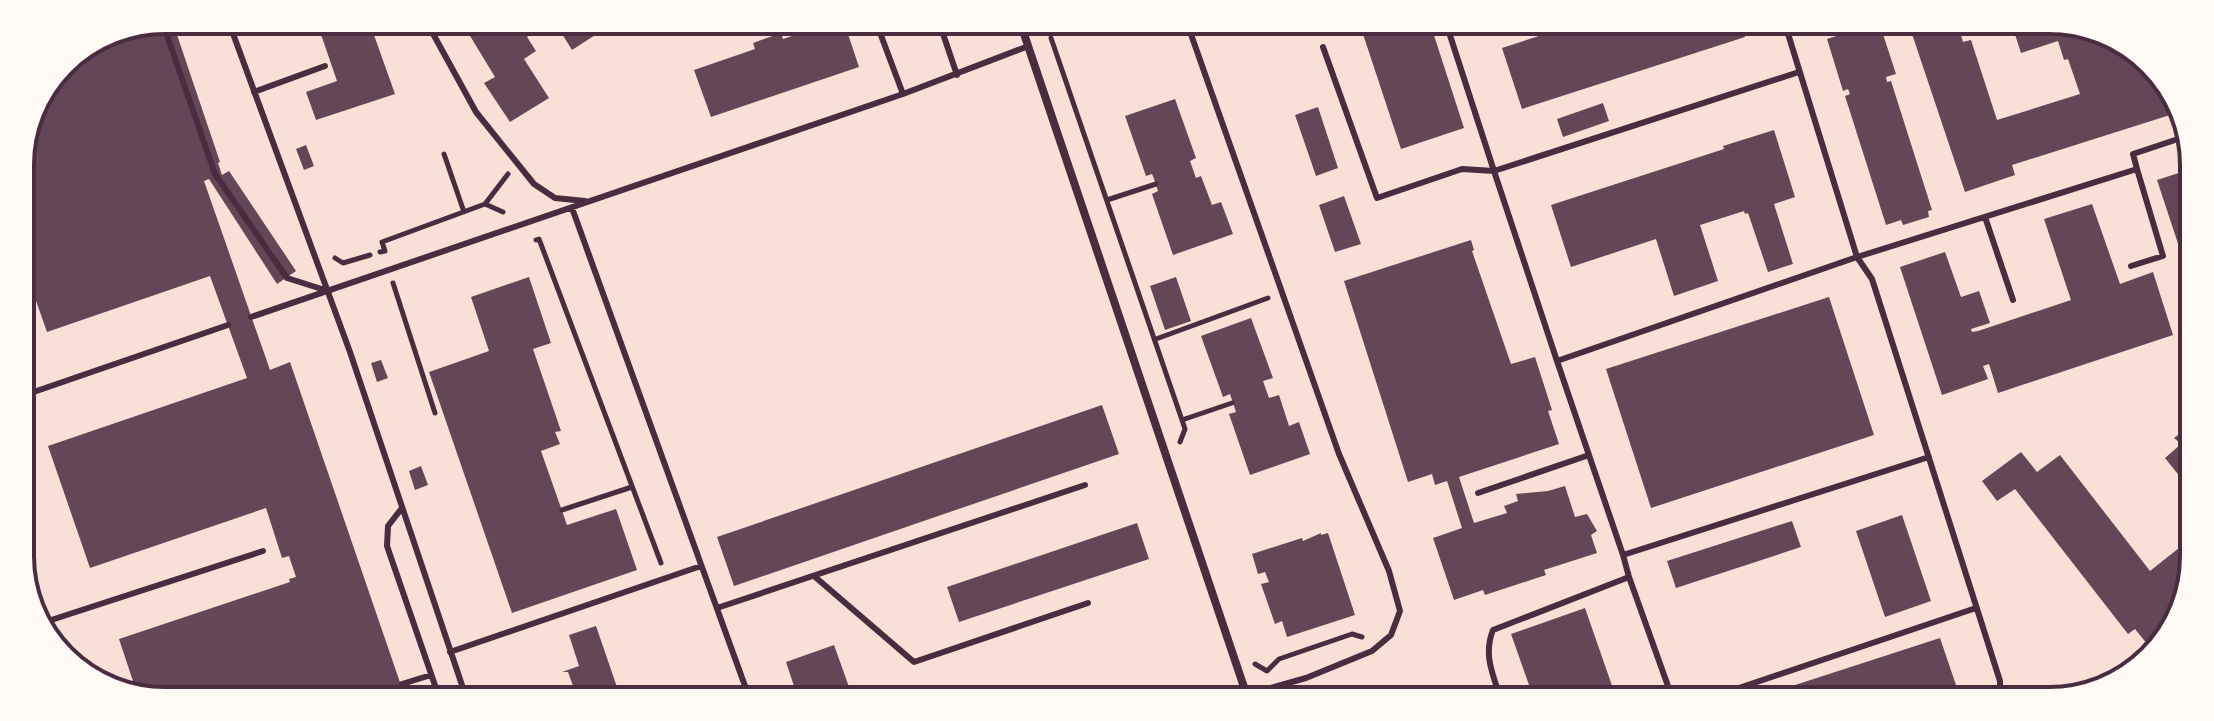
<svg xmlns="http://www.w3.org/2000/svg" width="2214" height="721" font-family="'Space Grotesk',sans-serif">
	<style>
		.building { fill: #644757 }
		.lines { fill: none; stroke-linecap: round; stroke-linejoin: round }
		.path { stroke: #4a2c40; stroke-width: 5 }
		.service { stroke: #4a2c40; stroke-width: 6 }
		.minor { stroke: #4a2c40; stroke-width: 8 }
		.rim { fill: none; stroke: #4a2c40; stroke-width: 4 }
	</style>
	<rect width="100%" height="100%" fill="#f7e1d7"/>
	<path class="building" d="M 165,20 L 172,20 L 220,162 L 218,163 L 222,175 L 229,171 L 296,271 L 277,284 L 209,179 L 204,181 L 270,370 L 290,362 L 405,697 L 138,696 L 119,639 L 290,582 L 289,579 L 296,577 L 289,556 L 282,558 L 266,508 L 90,568 L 48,446 L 247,378 L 210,276 L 47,332 L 21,258 L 20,156 L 63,62 L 110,31 Z
		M 316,20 L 369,21 L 395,94 L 316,120 L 306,92 L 337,81 Z
		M 461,21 L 517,21 L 520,26 L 528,21 L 551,21 L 527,37 L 536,51 L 524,59 L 549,98 L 510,122 L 484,83 L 495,77 Z
		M 554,21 L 617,21 L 572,50 Z
		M 834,22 L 844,22 L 859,67 L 711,117 L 694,70 L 755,49 L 753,43 L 781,33 L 783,39 Z
		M 1364,23 L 1430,23 L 1464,128 L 1401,149 L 1360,25 Z
		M 1576,24 L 1741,24 L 1745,37 L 1522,109 L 1502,48 Z
		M 1873,24 L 1880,25 L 1896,74 L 1886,77 L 1887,82 L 1891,81 L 1932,210 L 1928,211 L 1929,217 L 1903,225 L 1901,220 L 1886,225 L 1845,96 L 1850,94 L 1848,89 L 1843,91 L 1827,39 Z
		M 1909,25 L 1958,25 L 1963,42 L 1971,40 L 1997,120 L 2080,94 L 2068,59 L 2064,60 L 2058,41 L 2021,53 L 2012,25 L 2087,25 L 2155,67 L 2170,115 L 2012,165 L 2015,175 L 1965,192 Z
		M 1175,99 L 1196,158 L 1190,161 L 1196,178 L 1201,176 L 1212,205 L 1221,202 L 1233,234 L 1173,255 L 1152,194 L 1158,191 L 1156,184 L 1152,174 L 1146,176 L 1125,116 Z
		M 1603,103 L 1609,121 L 1563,137 L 1557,119 Z
		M 1318,107 L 1338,168 L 1316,176 L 1295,115 Z
		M 1774,130 L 1795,197 L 1774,204 L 1793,264 L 1768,272 L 1748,213 L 1745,214 L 1744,211 L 1700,225 L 1718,281 L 1674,296 L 1656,239 L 1571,267 L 1551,205 L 1724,149 L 1723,146 Z
		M 306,145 L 314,166 L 304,170 L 296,149 Z
		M 2191,169 L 2191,280 L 2190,280 L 2157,180 Z
		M 1344,196 L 1361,244 L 1335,252 L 1319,205 Z
		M 2092,204 L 2120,284 L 2153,272 L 2173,335 L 1998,393 L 1989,364 L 1983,366 L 1988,379 L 1942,395 L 1900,267 L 1945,252 L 1961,297 L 1979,291 L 1990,323 L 1971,329 L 1972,332 L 1978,331 L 2071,300 L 2044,219 Z
		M 1471,240 L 1474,250 L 1472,251 L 1511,364 L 1535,357 L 1552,410 L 1548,411 L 1559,444 L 1459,477 L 1474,523 L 1507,513 L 1504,506 L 1518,501 L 1516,494 L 1548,491 L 1565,486 L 1575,517 L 1587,514 L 1597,531 L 1591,535 L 1597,553 L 1544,570 L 1546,575 L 1485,595 L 1483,590 L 1454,600 L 1433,538 L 1462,528 L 1447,481 L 1435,485 L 1432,474 L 1408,482 L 1344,281 Z
		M 529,277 L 551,343 L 533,349 L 561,431 L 555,432 L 560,444 L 541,451 L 567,525 L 616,509 L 637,570 L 512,613 L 429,372 L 489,351 L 471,297 Z
		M 1176,277 L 1191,321 L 1165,330 L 1150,286 Z
		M 1829,297 L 1874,435 L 1651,508 L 1606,369 Z
		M 1251,318 L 1273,378 L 1263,381 L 1269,398 L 1279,395 L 1289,426 L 1299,422 L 1310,454 L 1250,475 L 1229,414 L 1236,412 L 1230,394 L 1223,397 L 1201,336 Z
		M 381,360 L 388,378 L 377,382 L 371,363 Z
		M 1102,405 L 1119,454 L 734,586 L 717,537 Z
		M 2190,426 L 2189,488 L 2165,458 L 2181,444 L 2174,438 Z
		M 2021,452 L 2037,472 L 2060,455 L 2150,571 L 2189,540 L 2189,587 L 2179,595 L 2184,601 L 2152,650 L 2135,629 L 2128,634 L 2015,489 L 1997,501 L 1982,481 Z
		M 421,466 L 428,485 L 415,490 L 409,471 Z
		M 1902,515 L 1931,601 L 1885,617 L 1856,531 Z
		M 1792,521 L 1801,547 L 1676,588 L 1667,561 Z
		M 1137,523 L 1149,559 L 959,622 L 947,587 Z
		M 1321,533 L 1321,535 L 1328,533 L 1355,615 L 1287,637 L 1282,621 L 1275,624 L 1261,584 L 1269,582 L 1265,572 L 1258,574 L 1252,554 L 1302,538 L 1303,541 Z
		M 1585,608 L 1617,700 L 1534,699 L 1511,634 Z
		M 596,626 L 618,690 L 619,697 L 577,697 L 568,672 L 562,672 L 579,666 L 569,635 Z
		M 1940,638 L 1957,688 L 1918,700 L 1796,700 L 1792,686 Z
		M 834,645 L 853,698 L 798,698 L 786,662 Z"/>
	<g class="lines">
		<path class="path" d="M 1051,38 L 1182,420 L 1232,403
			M 444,154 L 464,212
			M 1107,200 L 1156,184
			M 485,204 L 503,212
			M 536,240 L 539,239 L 661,563
			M 380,252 L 385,251 L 382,242 L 485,204 L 508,174
			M 335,258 L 343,263 L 370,255
			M 393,283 L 435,413
			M 1156,339 L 1268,298
			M 1180,442 L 1185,429 L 1182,420
			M 562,510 L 632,487
			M 1255,664 L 1267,671 L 1279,659 L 1352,634 L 1362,637"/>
		<path class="service" d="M 228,20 L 350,352 L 466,697
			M 162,21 L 215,174 L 287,278 L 328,291
			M 426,21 L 476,112 L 534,184 L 555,198 L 585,201
			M 939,22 L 957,75
			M 1187,23 L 1339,454 L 1389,571 L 1400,611 L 1391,635 L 1372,651 L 1306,678 L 1246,695
			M 1785,24 L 1857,257 L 1872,279 L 2000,681 L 2000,701
			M 1323,47 L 1377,198 L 1462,169 L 1494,171 L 1446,23
			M 1799,72 L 1494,171 L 1557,361 L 1857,257 L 2137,169 L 2133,154 L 2190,135
			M 254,92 L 325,66
			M 903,94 L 1026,47
			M 572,208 L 749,697
			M 1985,217 L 2013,300
			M 2131,266 L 2163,256 L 2137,169
			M 251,317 L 903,94 L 876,22
			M 21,353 L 34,391
			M 1557,361 L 1623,555 L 1929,457
			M 22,396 L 228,325
			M 1478,493 L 1589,455
			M 402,508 L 388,526 L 387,546 L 439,697
			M 814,576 L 914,662 L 1088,603
			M 1629,577 L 1673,700
			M 23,579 L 28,595
			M 717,608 L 1085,485
			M 42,623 L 263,551
			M 450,652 L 701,566
			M 402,684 L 431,675
			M 1727,692 L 1976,608
			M 1501,699 C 1493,675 1483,655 1493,630 L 1629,577 L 1623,555"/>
		<path class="minor" d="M 1020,22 L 1248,699"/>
	</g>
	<path d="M0 0H2214V721H0ZM165 34H2049A131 131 0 0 1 2180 165V556A131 131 0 0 1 2049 687H165A131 131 0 0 1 34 556V165A131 131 0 0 1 165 34Z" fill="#fffaf5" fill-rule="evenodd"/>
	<path class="rim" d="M165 34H2049A131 131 0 0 1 2180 165V556A131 131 0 0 1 2049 687H165A131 131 0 0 1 34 556V165A131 131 0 0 1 165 34Z"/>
</svg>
